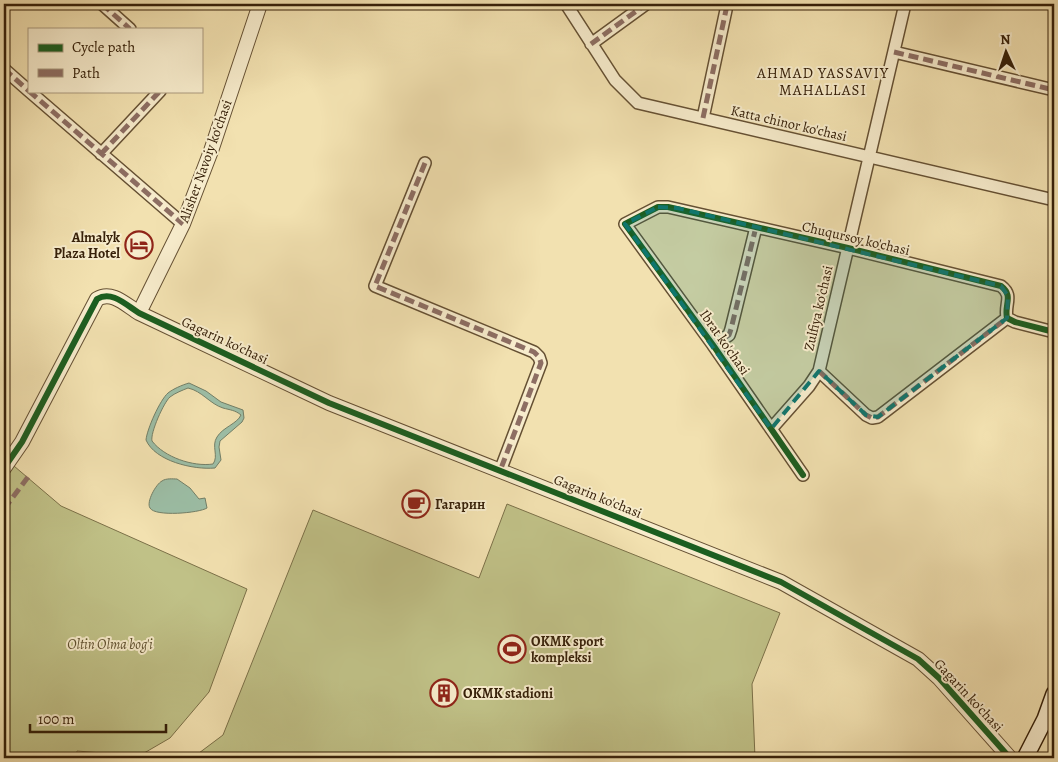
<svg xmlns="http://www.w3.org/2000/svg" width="1058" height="762" font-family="Alegreya,serif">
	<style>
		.green { fill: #c0c187; stroke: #7b7048 }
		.water { fill: #9cbea6; stroke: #737f67; fill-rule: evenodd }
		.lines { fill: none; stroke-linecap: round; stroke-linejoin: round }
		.minor-casing { stroke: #655033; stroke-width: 14 }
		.tertiary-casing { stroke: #655033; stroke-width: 16 }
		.secondary-casing { stroke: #362009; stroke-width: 18 }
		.minor { stroke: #f7eccc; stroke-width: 11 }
		.tertiary { stroke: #f7eccc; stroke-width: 14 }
		.secondary { stroke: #f7eccc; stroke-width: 15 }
		.quiet { stroke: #8d6e63; stroke-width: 5; stroke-dasharray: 10 5; stroke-linecap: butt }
		.cycleway-casing { stroke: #f7eccc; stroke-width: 9 }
		.cycleway { stroke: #1b5e20; stroke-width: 6 }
		.marked { fill: #0f766e; fill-opacity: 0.2; stroke: #0f766e; stroke-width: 4; stroke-dasharray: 10 6; stroke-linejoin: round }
		.labels { text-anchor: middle; stroke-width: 4; stroke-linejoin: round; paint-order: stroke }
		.street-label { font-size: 14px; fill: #362009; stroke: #f7eccc }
		.poi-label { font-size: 14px; font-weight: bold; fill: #362009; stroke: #f7eccc; text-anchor: start }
		.park-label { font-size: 14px; font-style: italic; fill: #5f502f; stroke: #f7eccc }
		.neighbourhood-label { font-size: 15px; letter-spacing: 1px; fill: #362009; stroke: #f7eccc }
	</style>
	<rect width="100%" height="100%" fill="#f2e1b0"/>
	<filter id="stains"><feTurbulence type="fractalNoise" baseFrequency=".004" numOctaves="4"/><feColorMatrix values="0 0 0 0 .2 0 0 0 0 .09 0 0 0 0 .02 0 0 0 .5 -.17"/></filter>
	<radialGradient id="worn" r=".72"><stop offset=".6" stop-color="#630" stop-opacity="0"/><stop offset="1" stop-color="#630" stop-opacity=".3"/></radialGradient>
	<path class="green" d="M 14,466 L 61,506 L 247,589 L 209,692 L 170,738 L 139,756 L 77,751 L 76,758 L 4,758 L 4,480 Z
		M 507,504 L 780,613 L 752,684 L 755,758 L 199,758 L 199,753 L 223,735 L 313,510 L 479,578 Z"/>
	<path class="water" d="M 189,383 L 206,391 L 221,402 L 243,410 L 244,418 L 242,422 L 220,441 L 219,447 L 221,460 L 215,468 C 193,470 155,461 146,440 C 147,429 160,400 168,393 C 173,389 182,385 189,383 ZM 188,388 C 202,391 210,404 223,408 C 230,410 235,410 241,415 C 237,424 223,427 217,437 C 211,446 219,456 213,464 C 193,467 164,457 152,441 C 150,433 164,402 170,397 C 175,393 183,390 188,388 Z
		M 177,479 L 190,488 L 199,499 L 205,498 L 207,508 C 199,513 155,517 150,508 C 146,502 156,484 162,481 C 166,478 173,479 177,479 Z"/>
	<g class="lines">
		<g class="minor-casing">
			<path id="minor" d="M 102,4 L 130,29
				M 566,4 L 615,80 L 638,103 L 1054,200
				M 591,44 L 646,4
				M 894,52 L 1054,90
				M 4,69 L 29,91
				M 29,91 L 183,224
				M 703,118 L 726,10 L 724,4
				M 101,154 L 160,91
				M 425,163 L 375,286 L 534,352 L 539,357 L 541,363 L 500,471
				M 713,345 L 729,335 L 731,329 L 756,227
				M 819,371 L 866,415 L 872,418 L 878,417 L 1007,318
				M 771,429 L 809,386 L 819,371 L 905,4
				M 803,475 L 713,345 L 625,224 L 658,207 L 668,207 L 848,248 L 1001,286 C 1014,296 1004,304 1007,318 L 1015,322 L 1054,332"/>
		</g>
		<g class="tertiary-casing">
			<path id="tertiary" d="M 139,313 L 183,224 L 211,151 L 260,4
				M 4,468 L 22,442 L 97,299 C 112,290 126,305 139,313 L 329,403 L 781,582 L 918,659 L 939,678 L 1010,758"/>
		</g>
		<g class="secondary-casing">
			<path id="secondary" d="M 1025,758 L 1045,719 L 1054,694"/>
		</g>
		<use href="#minor" class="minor"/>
		<use href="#tertiary" class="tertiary"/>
		<use href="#secondary" class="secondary"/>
		<path class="quiet" d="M 102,4 L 130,29
			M 591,44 L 646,4
			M 894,52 L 1054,90
			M 4,69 L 29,91
			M 29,91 L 183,224
			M 703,118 L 726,10 L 724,4
			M 101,154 L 160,91
			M 425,163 L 375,286 L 534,352 L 539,357 L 541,363 L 500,471
			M 713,345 L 729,335 L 731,329 L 756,227
			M 819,371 L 866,415 L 872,418 L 878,417 L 1007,318
			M 4,509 L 28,477"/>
		<g class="cycleway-casing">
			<path id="cycleway" d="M 4,468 L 22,442 L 97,299 C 112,290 126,305 139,313 L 329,403 L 781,582 L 918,659 L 939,678 L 1010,758
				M 803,475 L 713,345 L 625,224 L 658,207 L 668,207 L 848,248 L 1001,286 C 1014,296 1004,304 1007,318 L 1015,322 L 1054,332"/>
		</g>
		<use href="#cycleway" class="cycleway"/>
	</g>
	<path class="marked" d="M 658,207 L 677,208 L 1001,286 L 1008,296 L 1007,318 L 878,417 L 866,415 L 819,371 L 771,429 L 625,224 Z"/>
	<defs>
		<g id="hotel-ring" transform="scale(1.4375)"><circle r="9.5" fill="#f7eccc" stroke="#8f2418" stroke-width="1.5"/><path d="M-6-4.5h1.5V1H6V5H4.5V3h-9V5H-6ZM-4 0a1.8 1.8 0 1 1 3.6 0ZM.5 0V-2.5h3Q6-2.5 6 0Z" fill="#8f2418"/></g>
		<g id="cafe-ring" transform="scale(1.4375)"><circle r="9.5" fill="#f7eccc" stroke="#8f2418" stroke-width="1.5"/><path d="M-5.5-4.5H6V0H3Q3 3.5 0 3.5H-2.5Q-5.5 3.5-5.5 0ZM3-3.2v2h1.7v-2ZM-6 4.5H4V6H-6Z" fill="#8f2418"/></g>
		<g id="stadium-ring" transform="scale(1.4375)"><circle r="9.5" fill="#f7eccc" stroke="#8f2418" stroke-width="1.5"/><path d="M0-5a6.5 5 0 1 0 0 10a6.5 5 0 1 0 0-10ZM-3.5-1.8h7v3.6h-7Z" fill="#8f2418"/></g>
		<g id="building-ring" transform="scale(1.4375)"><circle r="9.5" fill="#f7eccc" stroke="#8f2418" stroke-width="1.5"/><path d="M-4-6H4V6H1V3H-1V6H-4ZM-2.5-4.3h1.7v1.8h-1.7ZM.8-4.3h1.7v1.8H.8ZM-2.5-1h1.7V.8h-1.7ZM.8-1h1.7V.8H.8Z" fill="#8f2418"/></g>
	</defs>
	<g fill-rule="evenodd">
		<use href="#hotel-ring" x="139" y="245"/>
		<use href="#cafe-ring" x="416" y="504"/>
		<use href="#stadium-ring" x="512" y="649"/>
		<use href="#building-ring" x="444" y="693"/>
	</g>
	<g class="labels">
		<g class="street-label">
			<text transform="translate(789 123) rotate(13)" y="5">Katta chinor ko'chasi</text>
			<text transform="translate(205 161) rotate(-70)" y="5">Alisher Navoiy ko'chasi</text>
			<text transform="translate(856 238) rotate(13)" y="5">Chuqursoy ko'chasi</text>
			<text transform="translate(818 308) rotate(-77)" y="5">Zulfiya ko'chasi</text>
			<text transform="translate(225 340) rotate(25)" y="5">Gagarin ko'chasi</text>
			<text transform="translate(725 342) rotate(55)" y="5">Ibrat ko'chasi</text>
			<text transform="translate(598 496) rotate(22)" y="5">Gagarin ko'chasi</text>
			<text transform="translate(969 695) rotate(47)" y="5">Gagarin ko'chasi</text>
		</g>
		<g class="poi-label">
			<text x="120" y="242" text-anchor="end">Almalyk<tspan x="120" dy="16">Plaza Hotel</tspan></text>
			<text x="435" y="509">Гагарин</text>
			<text x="531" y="646">OKMK sport<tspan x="531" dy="16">kompleksi</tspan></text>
			<text x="463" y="698">OKMK stadioni</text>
		</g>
		<g class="park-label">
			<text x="110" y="649">Oltin Olma bog'i</text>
		</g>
		<g class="neighbourhood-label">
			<text x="823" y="78">AHMAD YASSAVIY<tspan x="823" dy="17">MAHALLASI</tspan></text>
		</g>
	</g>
	<rect width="1058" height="762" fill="none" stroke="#f2e1b0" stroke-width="20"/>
	<rect x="5" y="5" width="1048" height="752" fill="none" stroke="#362009" stroke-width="2.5"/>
	<rect x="10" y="10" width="1038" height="742" fill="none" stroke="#362009"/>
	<rect x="28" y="28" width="175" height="65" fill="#f7eccc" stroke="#aa9a7e"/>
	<rect x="38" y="44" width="25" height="8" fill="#1b5e20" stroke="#aa9a7e"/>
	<text x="72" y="52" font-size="15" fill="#362009">Cycle path</text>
	<rect x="38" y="69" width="25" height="8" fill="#8d6e63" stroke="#aa9a7e"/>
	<text x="72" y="78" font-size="15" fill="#362009">Path</text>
	<g transform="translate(1006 52) rotate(357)" stroke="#f7eccc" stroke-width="4" paint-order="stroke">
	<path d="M0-4L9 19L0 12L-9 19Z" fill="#362009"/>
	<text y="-8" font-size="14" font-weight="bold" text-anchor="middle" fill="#362009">N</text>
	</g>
	<path d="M30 724v8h136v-8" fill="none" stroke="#362009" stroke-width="2.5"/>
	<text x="38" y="724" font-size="15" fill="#362009" stroke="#f7eccc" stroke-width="4" paint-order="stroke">100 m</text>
	<rect width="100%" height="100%" filter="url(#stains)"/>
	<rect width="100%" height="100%" fill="url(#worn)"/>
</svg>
